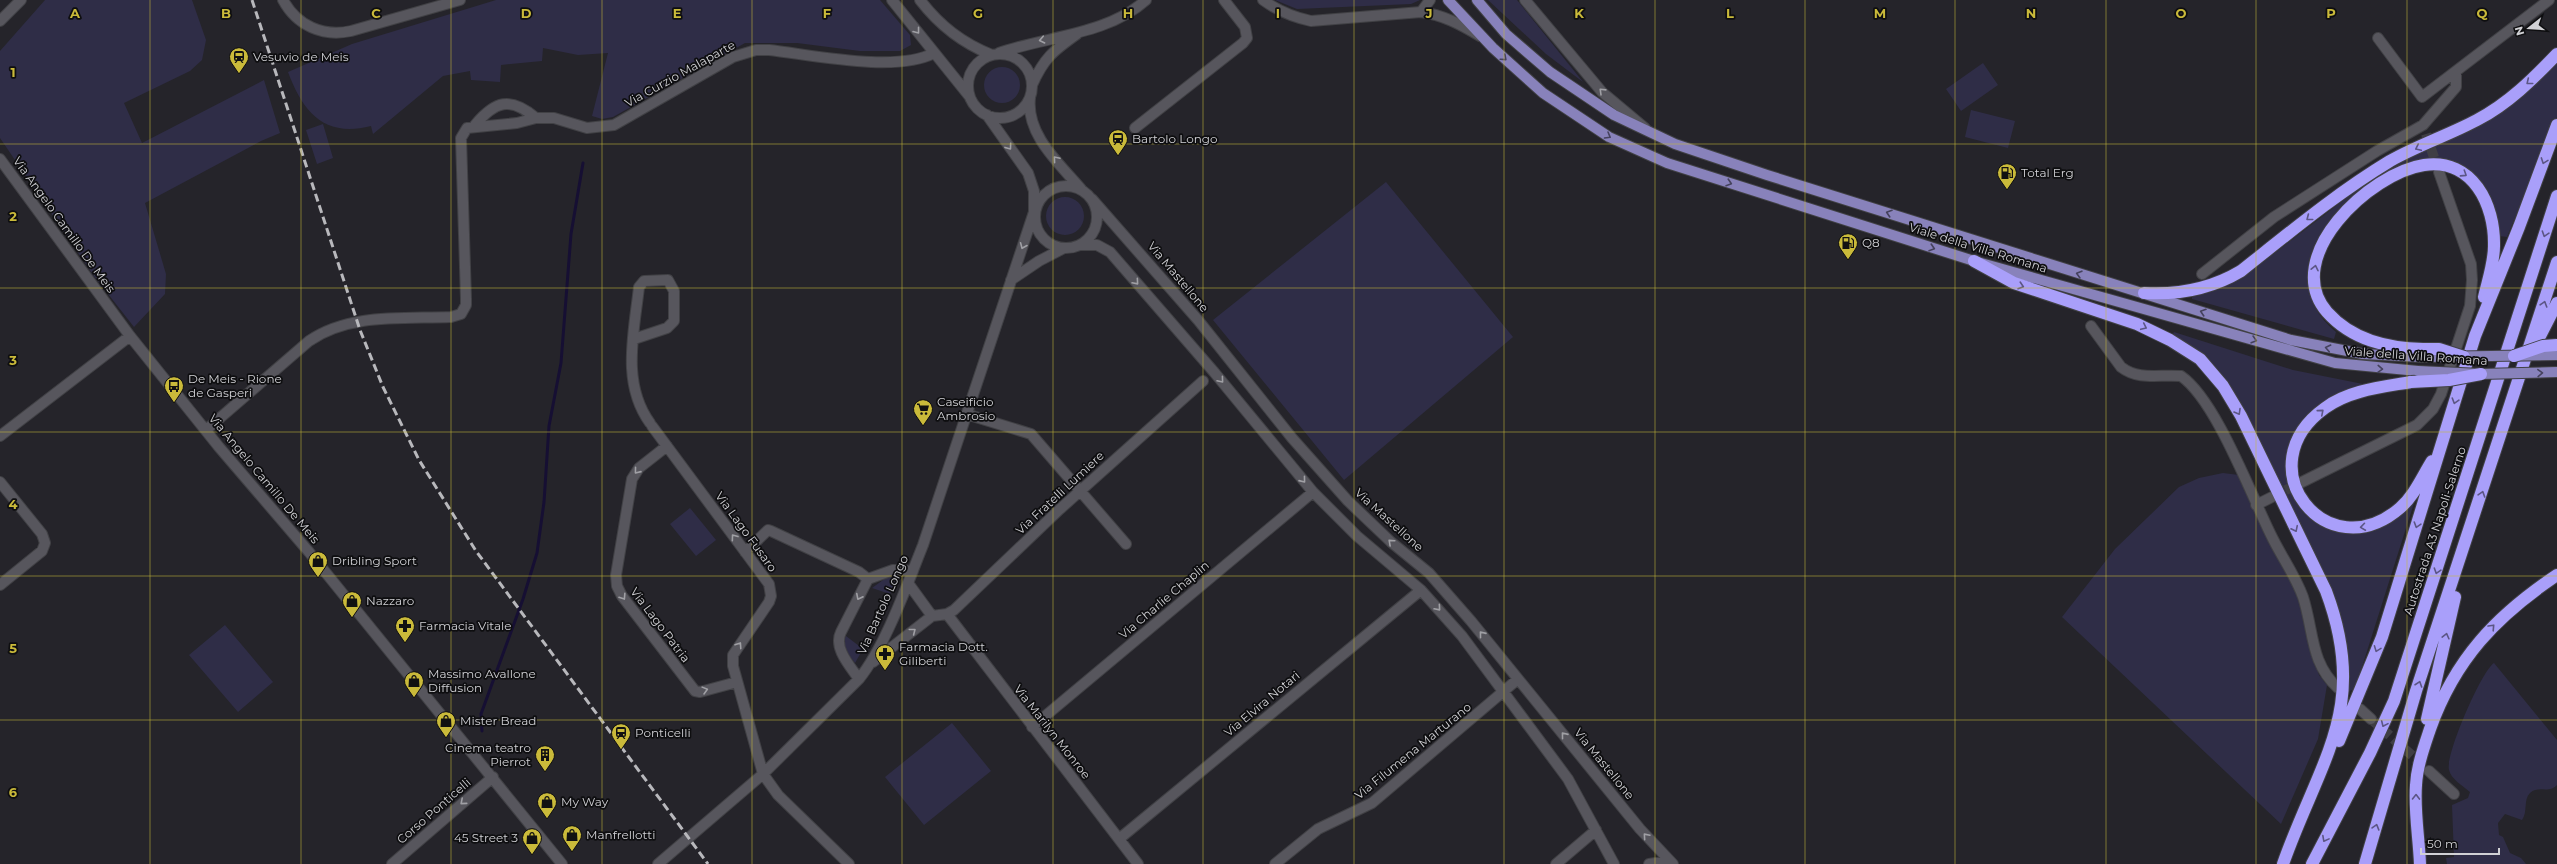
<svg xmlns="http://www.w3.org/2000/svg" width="2557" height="864" font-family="Montserrat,sans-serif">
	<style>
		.green { fill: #2f2d47 }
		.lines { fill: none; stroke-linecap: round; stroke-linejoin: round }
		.stream { stroke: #160f33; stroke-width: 3 }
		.minor-tunnel { stroke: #3f3e44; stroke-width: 10; stroke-dasharray: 10 5; stroke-linecap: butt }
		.minor-casing { stroke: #414145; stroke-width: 12 }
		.major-casing { stroke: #414145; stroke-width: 12 }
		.highway-casing { stroke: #414145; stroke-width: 14 }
		.minor { stroke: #57565d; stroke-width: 10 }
		.major { stroke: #8882bb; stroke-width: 10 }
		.highway { stroke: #a99ffa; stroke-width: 12 }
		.rail { stroke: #b8b8bc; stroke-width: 3; stroke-dasharray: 8 4; stroke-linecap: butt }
		.major-bridge-casing { stroke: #414145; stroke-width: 12; stroke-linecap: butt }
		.highway-bridge-casing { stroke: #414145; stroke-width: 14; stroke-linecap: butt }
		.major-bridge { stroke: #8882bb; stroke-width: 10 }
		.highway-bridge { stroke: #a99ffa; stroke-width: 12 }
		.oneway { stroke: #a0a0a5 }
		.oneway2 { stroke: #45425d }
		.oneway3 { stroke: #5c5685 }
		.grid { fill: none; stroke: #caba3a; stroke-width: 1; stroke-opacity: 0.55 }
		.labels { text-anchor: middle; stroke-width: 3.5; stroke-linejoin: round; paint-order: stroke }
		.poi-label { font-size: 12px; fill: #d1d1d5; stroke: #0e0e10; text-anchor: start }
		.street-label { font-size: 12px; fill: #d1d1d5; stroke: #0e0e10 }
		.grid-label { font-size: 13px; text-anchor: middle; font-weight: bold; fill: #caba3a; stroke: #0e0e10; stroke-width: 3.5; stroke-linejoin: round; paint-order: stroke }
	</style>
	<rect width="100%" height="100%" fill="#25242a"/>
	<path class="green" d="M 45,0 L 192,0 L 206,40 L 202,60 L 190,71 L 124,103 L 142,143 L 264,80 L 280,133 L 261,141 L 145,203 L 166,274 L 165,294 L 134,327 L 94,276 L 0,138 L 0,51 Z
		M 496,0 L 880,0 L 910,35 L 911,45 L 900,51 L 860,51 L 797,43 L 745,43 L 613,117 L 602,119 L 592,116 L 608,53 L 578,55 L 543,48 L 542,61 L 501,65 L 500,82 L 471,80 L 470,71 L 443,76 L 373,134 L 371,126 C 324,138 303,112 288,72 L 352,44 Z
		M 1275,0 L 1420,0 L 1411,4 L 1297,9 Z
		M 1488,0 L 1517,0 L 1583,82 L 1546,54 Z
		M 1983,63 L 1998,85 L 1961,111 L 1946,89 Z
		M 2557,63 L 2557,117 L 2507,237 L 2499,236 C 2493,193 2484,165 2436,164 C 2429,164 2417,161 2412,164 C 2397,171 2383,185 2370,195 C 2357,205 2337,215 2326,227 C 2298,262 2302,304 2336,332 L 2334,339 L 2192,299 L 2192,296 L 2220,289 L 2251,271 L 2371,179 L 2410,156 L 2508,106 Z
		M984 85a18 18 0 1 1 36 0a18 18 0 1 1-36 0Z
		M 1971,110 L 2015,121 L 2008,148 L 1965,137 Z
		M 323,124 L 333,158 L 317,164 L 306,130 Z
		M 1386,182 L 1513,337 L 1344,480 L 1213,320 Z
		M1046 216a19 19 0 1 1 38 0a19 19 0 1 1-38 0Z
		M 2174,332 L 2293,370 L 2368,385 C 2348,394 2323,400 2308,415 C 2255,466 2302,551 2374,530 C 2389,525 2402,513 2414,503 L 2355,689 L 2349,691 L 2347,651 L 2338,611 L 2243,411 L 2172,335 Z
		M 2223,473 L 2239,475 L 2267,539 L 2298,592 L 2306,633 L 2319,675 L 2327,685 L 2318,739 L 2281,824 L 2062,617 L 2115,549 L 2179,487 L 2199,478 Z
		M 690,508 L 716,540 L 696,556 L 670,524 Z
		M 890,575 L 895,582 L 890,594 L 872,588 Z
		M 225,625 L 273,682 L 238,712 L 189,655 Z
		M 846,636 L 863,649 L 855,663 C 849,655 840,646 846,636 Z
		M 2494,663 L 2557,740 L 2557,785 C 2549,794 2538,785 2530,793 C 2523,800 2528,812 2522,820 L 2505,814 L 2498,823 L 2499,835 L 2503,837 L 2510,853 L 2521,858 L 2526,864 L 2447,864 L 2446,858 L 2454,857 L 2452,805 L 2468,798 L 2470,792 C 2463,786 2451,779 2449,770 C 2445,755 2482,670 2494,663 Z
		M 952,723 L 991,771 L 924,825 L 885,777 Z"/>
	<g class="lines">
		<path class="stream" d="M 482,731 L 481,714 L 523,599 L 537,553 L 544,502 L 549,426 L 561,363 L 571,234 L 583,163"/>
		<path class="minor-tunnel" d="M 2426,134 L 2439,172
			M 2272,497 L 2300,483
			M 2371,719 L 2425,767"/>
		<g class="minor-casing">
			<path id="minor" d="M 283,0 C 297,26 323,37 351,31 L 460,0
				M 892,0 L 970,97
				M 920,0 C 940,26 962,43 992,55
				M 1263,0 C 1278,11 1292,17 1311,21 L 1421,12 C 1443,15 1460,24 1480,36
				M 1525,0 L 1602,92 L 1645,128
				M 1421,12 L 1430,0
				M 0,21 L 21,0
				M 2378,38 L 2422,97 L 2549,0
				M 999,53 C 1047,36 1107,35 1146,0
				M968 86a32 32 0 1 1 64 0a32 32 0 1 1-64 0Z
				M 1032,85 C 1044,58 1053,51 1077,34
				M 1030,98 C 1026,135 1059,163 1081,189
				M 475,125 C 495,101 510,96 536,118
				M 1135,128 L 1243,43 L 1247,38 L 1245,27 L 1224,0
				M 0,159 L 130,336 L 219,447 L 309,552 L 562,864
				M1035 217a31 31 0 1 1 62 0a31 31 0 1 1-62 0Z
				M 1092,199 L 1198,320 L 1292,438 L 1348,501 L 1391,542 L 1429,573 L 1471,621 L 1640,829 L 1673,864
				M 1081,245 L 1097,245 L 1110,252 L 1214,372 L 1313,492 L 1357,536 L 1421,590 L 1462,636 L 1568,779 L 1614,864
				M 2202,274 L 2274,217 L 2377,151 L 2423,125 L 2456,87 L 2456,72
				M 1011,280 L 1039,261 L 1064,248
				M 2091,326 L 2121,367 C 2139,381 2160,374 2181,376 C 2216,400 2251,495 2271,535 C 2281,556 2295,575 2303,597 C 2314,631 2310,663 2338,688
				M 634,339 L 667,328 L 674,321 L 674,291 L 668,280 L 644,281 L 639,287 C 634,333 621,383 650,423
				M 966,414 L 1031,434 L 1126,544
				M 652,426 L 769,584 L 771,596 L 769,602 L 733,655 L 733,666 L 763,774 L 778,795 L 849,864
				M 206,430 L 309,341 C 350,313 403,319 451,317 L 461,314 L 466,305 L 466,299 L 461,138 L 467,128 L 517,123 L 536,118 L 554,118 L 587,128 L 614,125 L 733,57 L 756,50 L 769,50 C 813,55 896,73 934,53
				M 0,436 L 130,336
				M 667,446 L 639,468 L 632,479 L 616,575 L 617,586 L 622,596 L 695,691 L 700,692 L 737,682
				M 0,482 L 42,534 L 45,543 L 42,551 L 0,585
				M 2300,483 L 2417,425 L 2433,409 L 2441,394 L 2470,306 L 2472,280 L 2471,264 L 2439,172
				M 2256,505 L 2272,497
				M 745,552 L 768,530 L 771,531 L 859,572 L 868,579
				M 947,614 L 1138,864
				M 932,616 L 947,614 L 954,610 L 1060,509 L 1203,381
				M 873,662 L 932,616 L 908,583
				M 859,679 C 850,666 833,648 841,632 L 868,579 L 893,570 L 913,571
				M 2360,709 L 2371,719
				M 1032,727 L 1313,492
				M 2429,771 L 2454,794
				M 1119,839 L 1421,590
				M 392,864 L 493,777
				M 658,864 L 763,774 L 859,679 C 885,647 907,585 923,545 L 1034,212 L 1034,191 L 1028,173 L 987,115
				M 1275,864 L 1318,829 L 1372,803 L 1518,679
				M 1556,864 L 1596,830
				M 1649,864 L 1669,861"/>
		</g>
		<g class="major-casing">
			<path id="major" d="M 1448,0 L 1493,48 L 1543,93 L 1609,137 L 1667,163 L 1974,261 L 2335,363 L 2418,371
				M 1477,0 L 1506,34 L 1550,72 L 1614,115 L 1675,144 L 1767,175 L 2291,340 L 2363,354 L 2422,357"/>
		</g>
		<g class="highway-casing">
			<path id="highway" d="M 1974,261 L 2014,283 L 2137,324 L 2170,340 L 2200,359 L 2223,386 L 2241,416 L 2326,591 C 2370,708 2320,759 2283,864
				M 2144,293 C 2179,295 2211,289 2241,271 C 2289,233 2337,193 2390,161 C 2418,145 2449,135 2477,120 C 2508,104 2533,79 2557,54
				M 2540,336 L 2557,303
				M 2423,349 C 2387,348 2352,340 2327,312 C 2280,257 2370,173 2424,165 C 2473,158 2495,205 2494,246 C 2494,263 2488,280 2484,297
				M 2411,382 C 2383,387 2349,390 2325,408 C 2244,466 2327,571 2400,508 C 2414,496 2422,477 2432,461
				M 2427,719 L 2455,597
				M 2339,741 L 2382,637 L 2475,336 L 2519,227 L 2557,125
				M 2312,864 L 2370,753 L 2394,701 L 2557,196
				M 2365,864 L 2416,691 L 2557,262
				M 2420,864 C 2419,838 2414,811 2416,785 C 2417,766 2424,747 2430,729 C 2455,659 2496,616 2557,575"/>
		</g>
		<use href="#minor" class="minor"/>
		<use href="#major" class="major"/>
		<use href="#highway" class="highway"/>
		<path class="rail" d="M 252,0 L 360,330 L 383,387 L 419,460 L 476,551 L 708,864"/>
		<g class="major-bridge-casing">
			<path id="major-bridge" d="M 2422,357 L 2557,355
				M 2418,371 L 2481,374 L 2557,372"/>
		</g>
		<g class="highway-bridge-casing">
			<path id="highway-bridge" d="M 2423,349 L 2439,349 L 2464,357
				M 2514,356 L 2543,346 L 2557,345
				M 2411,382 L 2449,380 L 2481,374"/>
		</g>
		<use href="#major-bridge" class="major-bridge"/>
		<use href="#highway-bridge" class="highway-bridge"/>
	</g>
	<defs><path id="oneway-chevron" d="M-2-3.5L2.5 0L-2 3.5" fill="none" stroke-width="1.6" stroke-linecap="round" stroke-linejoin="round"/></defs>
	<g class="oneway">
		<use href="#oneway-chevron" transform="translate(917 31) rotate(52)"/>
		<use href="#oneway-chevron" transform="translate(1042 40) rotate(168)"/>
		<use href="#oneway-chevron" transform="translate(1602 91) rotate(-136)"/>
		<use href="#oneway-chevron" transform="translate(1009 147) rotate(54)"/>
		<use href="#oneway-chevron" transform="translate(1056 159) rotate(-130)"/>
		<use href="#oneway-chevron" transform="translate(1023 246) rotate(113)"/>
		<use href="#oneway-chevron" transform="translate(1136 282) rotate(49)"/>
		<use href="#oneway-chevron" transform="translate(1221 380) rotate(50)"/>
		<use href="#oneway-chevron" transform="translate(637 471) rotate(129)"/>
		<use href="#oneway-chevron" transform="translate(1303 480) rotate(51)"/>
		<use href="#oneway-chevron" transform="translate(734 537) rotate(-126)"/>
		<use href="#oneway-chevron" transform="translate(1391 542) rotate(-138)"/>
		<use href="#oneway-chevron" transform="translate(623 597) rotate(57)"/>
		<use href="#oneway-chevron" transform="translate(859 597) rotate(117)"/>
		<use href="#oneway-chevron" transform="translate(1438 608) rotate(49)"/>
		<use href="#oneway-chevron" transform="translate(913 631) rotate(-38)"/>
		<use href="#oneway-chevron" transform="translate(1482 634) rotate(-129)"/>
		<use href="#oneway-chevron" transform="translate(739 645) rotate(-56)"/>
		<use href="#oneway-chevron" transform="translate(705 690) rotate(-15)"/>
		<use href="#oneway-chevron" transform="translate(1564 735) rotate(-129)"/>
		<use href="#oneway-chevron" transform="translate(463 802) rotate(139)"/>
		<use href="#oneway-chevron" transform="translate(1646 836) rotate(-131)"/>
	</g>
	<g class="oneway2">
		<use href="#oneway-chevron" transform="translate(1504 58) rotate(42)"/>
		<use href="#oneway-chevron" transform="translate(1608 136) rotate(30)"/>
		<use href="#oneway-chevron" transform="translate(1729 183) rotate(18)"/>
		<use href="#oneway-chevron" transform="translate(1889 213) rotate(-162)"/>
		<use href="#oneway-chevron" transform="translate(1932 248) rotate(18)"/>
		<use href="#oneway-chevron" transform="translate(2079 274) rotate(-164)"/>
		<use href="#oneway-chevron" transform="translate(2203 312) rotate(-162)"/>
		<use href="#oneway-chevron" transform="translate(2254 340) rotate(16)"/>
		<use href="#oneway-chevron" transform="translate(2328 348) rotate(-168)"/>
		<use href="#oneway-chevron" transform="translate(2380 369) rotate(3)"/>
		<use href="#oneway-chevron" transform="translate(2540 373) rotate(-2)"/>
	</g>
	<g class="oneway3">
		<use href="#oneway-chevron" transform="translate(2529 82) rotate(141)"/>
		<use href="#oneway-chevron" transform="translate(2418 148) rotate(155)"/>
		<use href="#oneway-chevron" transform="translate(2544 161) rotate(110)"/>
		<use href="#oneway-chevron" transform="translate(2464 174) rotate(33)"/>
		<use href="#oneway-chevron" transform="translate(2309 218) rotate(142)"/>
		<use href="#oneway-chevron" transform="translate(2545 234) rotate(108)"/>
		<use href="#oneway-chevron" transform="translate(2315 268) rotate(-78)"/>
		<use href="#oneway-chevron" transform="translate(2021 286) rotate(18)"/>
		<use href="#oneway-chevron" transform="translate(2544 304) rotate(-73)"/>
		<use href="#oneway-chevron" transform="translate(2144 327) rotate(25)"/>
		<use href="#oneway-chevron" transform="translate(2455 401) rotate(107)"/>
		<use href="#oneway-chevron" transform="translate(2238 412) rotate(60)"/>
		<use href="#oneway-chevron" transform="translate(2321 412) rotate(-41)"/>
		<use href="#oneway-chevron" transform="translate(2482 494) rotate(-72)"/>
		<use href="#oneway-chevron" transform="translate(2417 525) rotate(107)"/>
		<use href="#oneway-chevron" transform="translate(2363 527) rotate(172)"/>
		<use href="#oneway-chevron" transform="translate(2295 529) rotate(64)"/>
		<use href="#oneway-chevron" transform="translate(2437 571) rotate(108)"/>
		<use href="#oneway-chevron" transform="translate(2492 627) rotate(-47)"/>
		<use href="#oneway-chevron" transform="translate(2446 636) rotate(-76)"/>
		<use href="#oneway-chevron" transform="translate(2377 649) rotate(111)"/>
		<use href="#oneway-chevron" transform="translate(2419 684) rotate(-71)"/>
		<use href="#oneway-chevron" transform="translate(2384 724) rotate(114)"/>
		<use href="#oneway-chevron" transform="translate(2416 797) rotate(-89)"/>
		<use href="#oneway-chevron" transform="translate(2376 827) rotate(-74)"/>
		<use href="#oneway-chevron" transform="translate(2325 839) rotate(118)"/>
	</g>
	<path class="grid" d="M 150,0 L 150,864M 301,0 L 301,864M 451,0 L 451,864M 602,0 L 602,864M 752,0 L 752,864M 902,0 L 902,864M 1053,0 L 1053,864M 1203,0 L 1203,864M 1354,0 L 1354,864M 1504,0 L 1504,864M 1655,0 L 1655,864M 1805,0 L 1805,864M 1955,0 L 1955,864M 2106,0 L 2106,864M 2256,0 L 2256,864M 2407,0 L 2407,864M 0,144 L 2557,144M 0,288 L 2557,288M 0,432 L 2557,432M 0,576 L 2557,576M 0,720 L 2557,720"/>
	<defs>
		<g id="station-pin" transform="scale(1)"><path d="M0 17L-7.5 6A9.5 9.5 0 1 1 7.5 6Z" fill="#caba3a" stroke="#0e0e10"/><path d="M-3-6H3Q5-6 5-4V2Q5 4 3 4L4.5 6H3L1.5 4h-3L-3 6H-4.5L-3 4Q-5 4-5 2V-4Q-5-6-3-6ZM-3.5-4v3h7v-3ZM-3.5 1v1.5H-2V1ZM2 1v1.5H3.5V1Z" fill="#111"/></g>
		<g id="fuel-pin" transform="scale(1)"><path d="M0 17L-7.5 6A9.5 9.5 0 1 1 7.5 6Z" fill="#caba3a" stroke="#0e0e10"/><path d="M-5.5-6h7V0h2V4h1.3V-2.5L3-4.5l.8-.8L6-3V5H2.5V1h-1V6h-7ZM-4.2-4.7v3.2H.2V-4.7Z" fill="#111"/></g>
		<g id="bus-pin" transform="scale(1)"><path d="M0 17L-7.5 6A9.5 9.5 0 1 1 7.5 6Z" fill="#caba3a" stroke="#0e0e10"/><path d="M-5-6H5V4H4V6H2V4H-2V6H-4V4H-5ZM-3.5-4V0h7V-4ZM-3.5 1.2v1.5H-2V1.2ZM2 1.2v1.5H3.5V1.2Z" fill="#111"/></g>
		<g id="supermarket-pin" transform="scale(1)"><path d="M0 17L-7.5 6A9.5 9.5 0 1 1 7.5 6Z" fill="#caba3a" stroke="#0e0e10"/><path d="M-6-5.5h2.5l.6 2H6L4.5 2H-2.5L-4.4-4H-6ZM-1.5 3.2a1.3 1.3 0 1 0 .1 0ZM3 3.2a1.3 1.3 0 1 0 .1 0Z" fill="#111"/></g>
		<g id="shop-pin" transform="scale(1)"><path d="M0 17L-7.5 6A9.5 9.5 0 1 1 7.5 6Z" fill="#caba3a" stroke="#0e0e10"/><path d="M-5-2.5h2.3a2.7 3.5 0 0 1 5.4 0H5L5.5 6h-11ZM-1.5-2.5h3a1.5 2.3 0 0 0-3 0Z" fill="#111"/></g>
		<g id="pharmacy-pin" transform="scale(1)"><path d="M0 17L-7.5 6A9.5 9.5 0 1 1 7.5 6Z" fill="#caba3a" stroke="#0e0e10"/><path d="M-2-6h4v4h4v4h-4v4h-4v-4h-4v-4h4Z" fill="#111"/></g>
		<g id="building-pin" transform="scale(1)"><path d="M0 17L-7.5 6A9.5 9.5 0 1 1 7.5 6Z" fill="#caba3a" stroke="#0e0e10"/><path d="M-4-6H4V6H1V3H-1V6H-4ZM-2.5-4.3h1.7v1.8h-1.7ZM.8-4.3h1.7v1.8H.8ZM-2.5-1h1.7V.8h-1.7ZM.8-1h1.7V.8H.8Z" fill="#111"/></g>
	</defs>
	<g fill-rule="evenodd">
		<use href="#station-pin" x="239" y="57"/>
		<use href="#station-pin" x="1118" y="139"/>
		<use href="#fuel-pin" x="2007" y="173"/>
		<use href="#fuel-pin" x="1848" y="243"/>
		<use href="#bus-pin" x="174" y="386"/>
		<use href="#supermarket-pin" x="923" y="409"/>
		<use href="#shop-pin" x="318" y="561"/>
		<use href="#shop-pin" x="352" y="601"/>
		<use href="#pharmacy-pin" x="405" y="626"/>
		<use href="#pharmacy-pin" x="885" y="654"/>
		<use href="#shop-pin" x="414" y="681"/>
		<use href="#shop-pin" x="446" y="721"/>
		<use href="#station-pin" x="621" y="733"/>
		<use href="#building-pin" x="545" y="755"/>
		<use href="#shop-pin" x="547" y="802"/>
		<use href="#shop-pin" x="572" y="835"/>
		<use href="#shop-pin" x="532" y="838"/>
	</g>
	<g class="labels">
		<g class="poi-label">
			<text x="253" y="61">Vesuvio de Meis</text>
			<text x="1132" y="143">Bartolo Longo</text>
			<text x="2021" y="177">Total Erg</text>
			<text x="1862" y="247">Q8</text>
			<text x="188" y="383">De Meis - Rione<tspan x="188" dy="14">de Gasperi</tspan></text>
			<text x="937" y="406">Caseificio<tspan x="937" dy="14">Ambrosio</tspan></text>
			<text x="332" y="565">Dribling Sport</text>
			<text x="366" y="605">Nazzaro</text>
			<text x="419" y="630">Farmacia Vitale</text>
			<text x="899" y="651">Farmacia Dott.<tspan x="899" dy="14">Giliberti</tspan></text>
			<text x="428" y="678">Massimo Avallone<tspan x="428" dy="14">Diffusion</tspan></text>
			<text x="460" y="725">Mister Bread</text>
			<text x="635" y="737">Ponticelli</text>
			<text x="531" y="752" text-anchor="end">Cinema teatro<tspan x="531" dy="14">Pierrot</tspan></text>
			<text x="561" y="806">My Way</text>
			<text x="586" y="839">Manfrellotti</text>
			<text x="518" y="842" text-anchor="end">45 Street 3</text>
		</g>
		<g class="street-label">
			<text transform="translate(680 74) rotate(-29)" y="4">Via Curzio Malaparte</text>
			<text transform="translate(64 225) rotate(54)" y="4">Via Angelo Camillo De Meis</text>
			<text transform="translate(1978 248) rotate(17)" y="4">Viale della Villa Romana</text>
			<text transform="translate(1178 277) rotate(50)" y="4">Via Mastellone</text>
			<text transform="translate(2416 356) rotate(4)" y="4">Viale della Villa Romana</text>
			<text transform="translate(264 479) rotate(50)" y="4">Via Angelo Camillo De Meis</text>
			<text transform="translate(1060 493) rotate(-43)" y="4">Via Fratelli Lumiere</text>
			<text transform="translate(1389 520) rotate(42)" y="4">Via Mastellone</text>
			<text transform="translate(2435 531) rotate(-72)" y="4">Autostrada A3 Napoli-Salerno</text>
			<text transform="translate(746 532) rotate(54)" y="4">Via Lago Fusaro</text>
			<text transform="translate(1164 600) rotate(-40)" y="4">Via Charlie Chaplin</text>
			<text transform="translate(883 605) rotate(-66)" y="4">Via Bartolo Longo</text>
			<text transform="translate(660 625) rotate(53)" y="4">Via Lago Patria</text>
			<text transform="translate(1262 704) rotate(-40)" y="4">Via Elvira Notari</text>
			<text transform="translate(1052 732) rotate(52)" y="4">Via Marilyn Monroe</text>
			<text transform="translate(1413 751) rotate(-39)" y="4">Via Filumena Marturano</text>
			<text transform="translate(1604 764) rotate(51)" y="4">Via Mastellone</text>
			<text transform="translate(434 811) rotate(-41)" y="4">Corso Ponticelli</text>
		</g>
	</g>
	<g class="grid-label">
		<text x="75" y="18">A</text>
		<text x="226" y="18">B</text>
		<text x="376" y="18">C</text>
		<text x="526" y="18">D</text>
		<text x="677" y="18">E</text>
		<text x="827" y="18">F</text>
		<text x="978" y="18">G</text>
		<text x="1128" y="18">H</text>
		<text x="1278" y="18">I</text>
		<text x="1429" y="18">J</text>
		<text x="1579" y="18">K</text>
		<text x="1730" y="18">L</text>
		<text x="1880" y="18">M</text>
		<text x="2031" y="18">N</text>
		<text x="2181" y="18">O</text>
		<text x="2331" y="18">P</text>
		<text x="2482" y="18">Q</text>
		<text x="13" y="77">1</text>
		<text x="13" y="221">2</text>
		<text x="13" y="365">3</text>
		<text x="13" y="509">4</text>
		<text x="13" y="653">5</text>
		<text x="13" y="797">6</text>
	</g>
	<g transform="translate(2529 28) rotate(253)" stroke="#0e0e10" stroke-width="3" paint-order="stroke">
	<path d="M0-3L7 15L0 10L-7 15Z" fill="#d1d1d5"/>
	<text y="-6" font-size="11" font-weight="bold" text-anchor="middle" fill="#d1d1d5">N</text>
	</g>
	<path d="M2421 848v6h78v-6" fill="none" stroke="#d1d1d5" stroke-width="2"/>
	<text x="2427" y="848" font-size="12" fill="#d1d1d5" stroke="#0e0e10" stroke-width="3" paint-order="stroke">50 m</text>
</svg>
